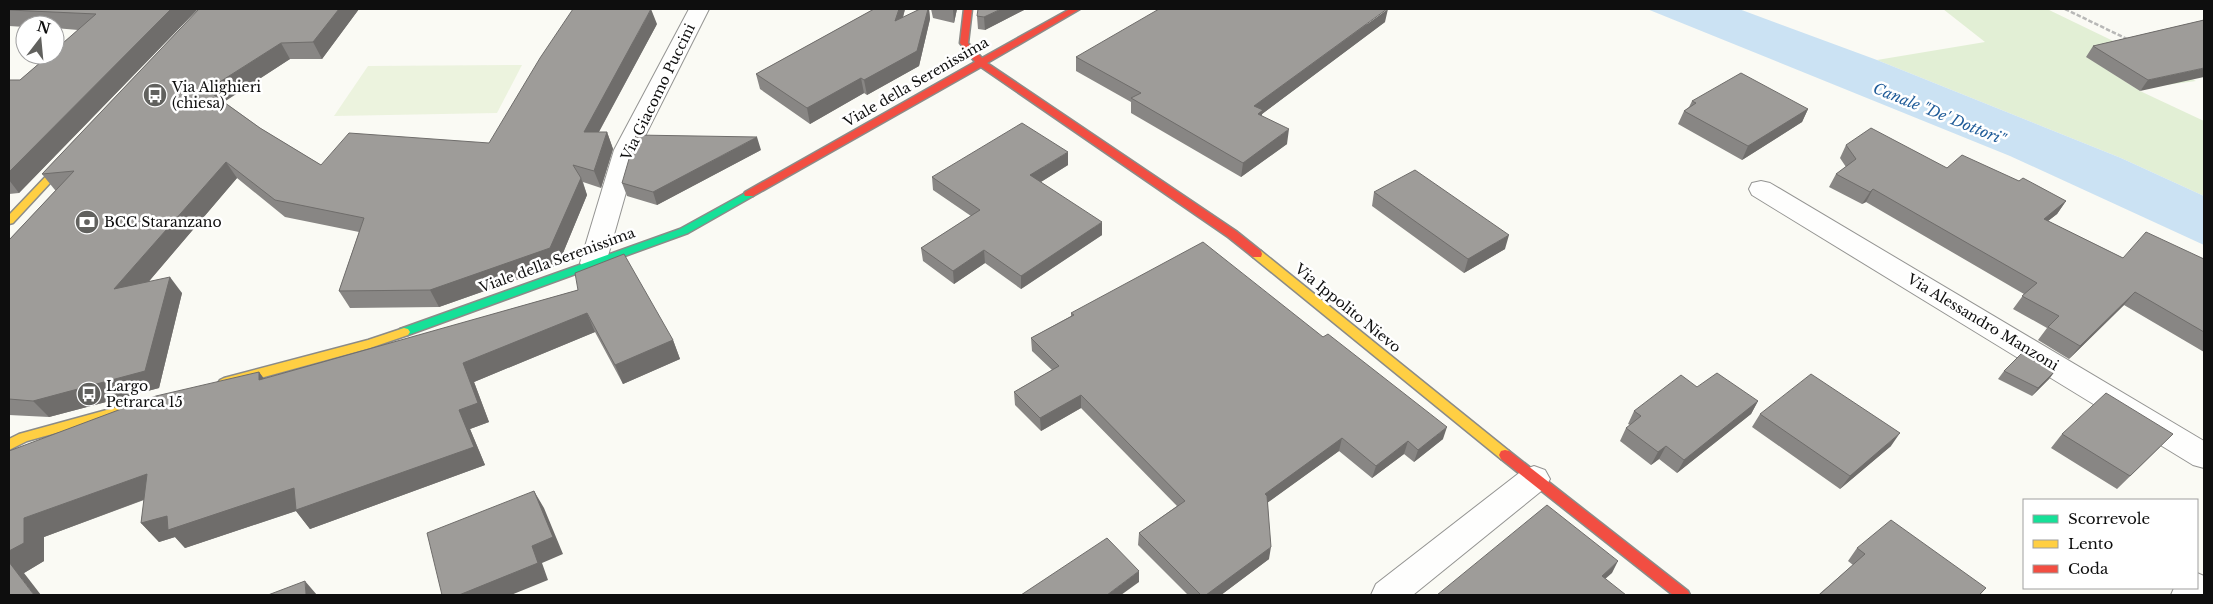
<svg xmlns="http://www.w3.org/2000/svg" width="2213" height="604" font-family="'Libre Baskerville',serif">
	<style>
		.green { fill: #e2efd5 }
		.pitch { fill: #ecf3de }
		.water { fill: #cbe2f3 }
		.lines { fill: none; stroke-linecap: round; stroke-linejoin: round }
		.street-casing { stroke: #949492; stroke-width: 2 }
		.fast-casing { stroke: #8b8b88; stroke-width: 3 }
		.slow-casing { stroke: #8b8b88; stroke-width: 3 }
		.jam-casing { stroke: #8b8b88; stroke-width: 3 }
		.path { stroke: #b8b8b7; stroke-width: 2.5; stroke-dasharray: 4.5 2; stroke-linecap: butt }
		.street { fill: #fefefd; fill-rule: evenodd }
		.fast { fill: #16e098; fill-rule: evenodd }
		.slow { fill: #ffcf43; fill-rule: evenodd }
		.jam { fill: #f24e42; fill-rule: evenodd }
		.wall { fill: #888684 }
		.shaded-wall { fill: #6f6d6b }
		.building { fill: #9e9c99; stroke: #6f6d6b }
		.labels { text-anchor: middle; stroke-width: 5; stroke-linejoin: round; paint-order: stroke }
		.street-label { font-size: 14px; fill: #0e0e0e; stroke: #fff }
		.poi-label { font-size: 14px; fill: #0e0e0e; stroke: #fff; text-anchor: start }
		.water-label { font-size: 15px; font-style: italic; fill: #1f5b98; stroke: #fff }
	</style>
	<rect width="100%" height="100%" fill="#fafaf4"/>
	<path class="green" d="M 1943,9 L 2047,9 L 2196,81 L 2166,85 L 2109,51 L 2087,57 L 2140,91 L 2204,121 L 2204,196 L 2121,158 L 1877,60 L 1985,42 Z"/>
	<path class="pitch" d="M 522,65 L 497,113 L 334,116 L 368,66 Z"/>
	<path class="water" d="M 1647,9 L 1739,9 L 1877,60 L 2121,158 L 2204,196 L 2204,245 L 2010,156 Z"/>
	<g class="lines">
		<g class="street-casing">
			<path id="street" d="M 689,9 L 709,9 L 638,150 L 606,263 L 602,269 L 593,272 L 584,269 L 580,263 L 614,150 Z
				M 1761,181 L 1770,183 L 2204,441 L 2204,468 L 2193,465 L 1752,195 L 1749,189 L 1752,183 Z
				M 1534,466 L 1545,470 L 1550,479 L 1545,488 L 1413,595 L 1371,595 L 1376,584 L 1523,470 Z
				M 2197,573 L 2204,576 L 2204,595 L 2171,595 L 2174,588 L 2197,588 Z"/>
		</g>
		<g class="fast-casing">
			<path id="fast" d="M 749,191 L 754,194 L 753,196 L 688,233 L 408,335 L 400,335 L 398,332 L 400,329 L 680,229 Z"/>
		</g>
		<g class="slow-casing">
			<path id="slow" d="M 73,150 L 78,153 L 76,155 L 13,223 L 9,224 L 9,215 L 70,151 Z
				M 1257,250 L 1261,251 L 1509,451 L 1511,455 L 1509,459 L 1505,460 L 1501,459 L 1253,257 L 1252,254 Z
				M 404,328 L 408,329 L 410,332 L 408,335 L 370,348 L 224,388 L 220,386 L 218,383 L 220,380 L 224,378 L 368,340 Z
				M 143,400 L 147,402 L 149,405 L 147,408 L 27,441 L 9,450 L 9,439 L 19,434 Z"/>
		</g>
		<g class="jam-casing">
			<path id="jam" d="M 964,9 L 972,9 L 968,43 L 982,58 L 1070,9 L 1080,9 L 987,63 L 1236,231 L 1261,251 L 1262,254 L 1261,257 L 1253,257 L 1228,237 L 981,67 L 753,196 L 745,196 L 744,194 L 745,192 L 975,62 L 960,43 Z
				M 1505,450 L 1509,451 L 1688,591 L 1690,595 L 1673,595 L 1501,459 L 1499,455 L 1501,451 Z"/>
		</g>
		<path class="path" d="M 2065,9 L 2127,39"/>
		<use href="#street" class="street"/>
		<use href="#fast" class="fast"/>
		<use href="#slow" class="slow"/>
		<use href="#jam" class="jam"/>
	</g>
	<path class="wall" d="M 9,9 L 196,9 L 197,10 L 19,193 L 9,194 L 9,80 L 20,80 L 78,30 L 55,28 L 55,25 L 25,25 L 25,27 L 9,26 Z
		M 199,9 L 359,9 L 322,59 L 290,59 L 224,102 L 260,128 L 321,165 L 489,143 L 657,24 L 599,132 L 607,132 L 613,149 L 601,188 L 583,182 L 587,195 L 558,265 L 439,307 L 350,308 L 339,291 L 359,232 L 285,217 L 237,178 L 149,281 L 182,293 L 159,388 L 49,417 L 9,415 L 9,240 L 56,190 L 55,190 L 42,174 Z
		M 874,9 L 905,9 L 903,18 L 920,9 L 929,9 L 930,19 L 919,66 L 867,95 L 864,93 L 810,124 L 760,89 L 756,74 Z
		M 931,9 L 957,9 L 954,23 L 933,18 Z
		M 1026,9 L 985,30 L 978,29 L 977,16 Z
		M 2204,20 L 2140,91 L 2086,57 L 2093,46 Z
		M 1385,22 L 1262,114 L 1262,116 L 1287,144 L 1241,177 L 1131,113 L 1131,102 L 1076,71 L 1076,57 Z
		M 1692,101 L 1808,109 L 1802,122 L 1742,160 L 1678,124 L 1684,111 L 1689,107 Z
		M 1846,145 L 1947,168 L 2019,181 L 2066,201 L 2057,214 L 2048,221 L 2123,258 L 2204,259 L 2204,352 L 2124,305 L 2069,359 L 2038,340 L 2047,328 L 2013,309 L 2024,294 L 1866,202 L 1862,204 L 1829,187 L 1836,174 L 1846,167 L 1840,158 Z
		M 761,150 L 657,205 L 627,196 L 622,183 Z
		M 1068,165 L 1041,182 L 1102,235 L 1021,289 L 985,263 L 954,284 L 923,261 L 921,248 L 971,216 L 933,190 L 932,177 Z
		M 1374,192 L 1505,249 L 1464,273 L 1372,206 Z
		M 578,290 L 673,340 L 680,359 L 623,384 L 595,332 L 474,382 L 489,422 L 470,429 L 485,465 L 310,529 L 296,511 L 185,548 L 175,537 L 159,542 L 141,523 L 144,500 L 44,537 L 44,561 L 24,573 L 9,595 L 9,451 L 259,372 L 264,379 Z
		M 1071,313 L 1443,439 L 1414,462 L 1404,454 L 1372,478 L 1339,451 L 1268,502 L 1269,559 L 1221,595 L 1188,595 L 1138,545 L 1139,533 L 1177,506 L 1081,408 L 1041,431 L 1015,405 L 1014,392 L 1052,370 L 1032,351 L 1031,338 L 1071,316 Z
		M 2004,371 L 2055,371 L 2049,379 L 2032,396 L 1998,379 Z
		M 1697,387 L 1758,401 L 1751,414 L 1677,473 L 1659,459 L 1651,465 L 1620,441 L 1626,428 L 1630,425 L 1628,424 L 1634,411 Z
		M 1760,414 L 1891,446 L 1840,489 L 1752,427 Z
		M 2062,434 L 2160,447 L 2117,489 L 2051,448 Z
		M 1857,548 L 1986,588 L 1980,595 L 1818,595 L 1853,565 L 1848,561 Z"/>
	<path class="shaded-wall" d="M 171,9 L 196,9 L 197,10 L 19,193 L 9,180 L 9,172 Z
		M 339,9 L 359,9 L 322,59 L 313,42 Z
		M 651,9 L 657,24 L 590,148 L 584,132 Z
		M 899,9 L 905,9 L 897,37 L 895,21 Z
		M 928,9 L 929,9 L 930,19 L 919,66 L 867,95 L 864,80 Z
		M 953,9 L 957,9 L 954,23 L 953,10 Z
		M 1001,9 L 1026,9 L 985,30 L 984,17 Z
		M 1388,9 L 1385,22 L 1262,114 L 1261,125 L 1254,106 Z
		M 281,43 L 290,59 L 217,106 L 207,90 Z
		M 2204,68 L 2204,77 L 2140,91 L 2148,80 Z
		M 861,78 L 864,93 L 810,124 L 807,108 Z
		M 1808,109 L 1802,122 L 1742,160 L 1748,146 Z
		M 1289,129 L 1287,144 L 1241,177 L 1243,163 Z
		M 607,132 L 613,149 L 601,188 L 594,171 Z
		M 757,137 L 761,150 L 657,205 L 653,192 Z
		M 1068,152 L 1068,165 L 1031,188 L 1030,175 Z
		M 226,162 L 237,178 L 128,306 L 114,289 Z
		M 581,178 L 587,195 L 558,265 L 439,307 L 430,290 Z
		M 1873,189 L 1866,202 L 1862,204 L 1870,192 Z
		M 2066,201 L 2057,214 L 2035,231 L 2044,219 Z
		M 1102,222 L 1102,235 L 1021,289 L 1021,276 Z
		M 1509,235 L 1505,249 L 1464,273 L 1468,259 Z
		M 984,250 L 985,263 L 954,284 L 953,271 Z
		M 170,277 L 182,293 L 159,388 L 49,417 L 33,401 Z
		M 2135,292 L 2124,305 L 2069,359 L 2080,346 Z
		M 587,313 L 595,332 L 474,382 L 489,422 L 470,429 L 485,465 L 310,529 L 296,511 L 185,548 L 175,537 L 159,542 L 141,523 L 459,410 L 463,363 Z
		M 673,340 L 680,359 L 623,384 L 615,365 Z
		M 2055,371 L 2049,379 L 2032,396 L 2038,388 Z
		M 259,372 L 273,391 L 259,380 Z
		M 1081,395 L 1081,408 L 1041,431 L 1040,418 Z
		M 1758,401 L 1751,414 L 1677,473 L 1684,460 Z
		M 1447,427 L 1443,439 L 1414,462 L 1418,450 Z
		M 1900,433 L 1891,446 L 1840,489 L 1850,476 Z
		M 1342,438 L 1339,451 L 1263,506 L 1265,494 Z
		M 1408,441 L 1404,454 L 1372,478 L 1376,466 Z
		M 1666,446 L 1659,459 L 1651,465 L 1658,452 Z
		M 147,474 L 164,492 L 44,537 L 44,561 L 24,573 L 41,595 L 34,595 L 9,562 L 9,551 L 24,518 Z
		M 534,491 L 544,508 L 563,554 L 542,563 L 548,580 L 511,595 L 459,595 L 532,546 Z
		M 1271,547 L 1269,559 L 1221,595 L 1206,595 Z
		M 1618,561 L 1612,573 L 1596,587 L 1602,576 Z
		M 1139,571 L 1139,582 L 1121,595 L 1107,595 Z
		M 305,581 L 317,595 L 306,595 Z"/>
	<path class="building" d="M 9,9 L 171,9 L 9,172 L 9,80 L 20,80 L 49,55 L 55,55 L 55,50 L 96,14 L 9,10 Z
		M 199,9 L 339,9 L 313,42 L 281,43 L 207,90 L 260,128 L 321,165 L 349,133 L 489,143 L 540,58 L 573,9 L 651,9 L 584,132 L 607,132 L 594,171 L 573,165 L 581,178 L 550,248 L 430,290 L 339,291 L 364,218 L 275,200 L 226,162 L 114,289 L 170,277 L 145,371 L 33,401 L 9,399 L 9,240 L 74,171 L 42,174 Z
		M 874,9 L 899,9 L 895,21 L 920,9 L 928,9 L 917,51 L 864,80 L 861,78 L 807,108 L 756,74 Z
		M 978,9 L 1001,9 L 984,17 L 977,16 Z
		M 1159,9 L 1387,9 L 1254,106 L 1263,110 L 1258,114 L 1289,129 L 1243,163 L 1131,98 L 1141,93 L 1076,57 Z
		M 2204,20 L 2204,68 L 2148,80 L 2093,46 Z
		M 1741,73 L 1808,109 L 1748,146 L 1684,111 L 1696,103 L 1692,101 Z
		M 1022,123 L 1068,152 L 1030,175 L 1102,222 L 1021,276 L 984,250 L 953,271 L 921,248 L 980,210 L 932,177 Z
		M 1871,128 L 1947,168 L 1962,155 L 2019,181 L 2023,178 L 2066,201 L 2044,219 L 2123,258 L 2146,232 L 2204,259 L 2204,332 L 2135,292 L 2080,346 L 2048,327 L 2059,316 L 2022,296 L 2037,283 L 1873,189 L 1870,192 L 1836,174 L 1856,159 L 1846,145 Z
		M 636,135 L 757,137 L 653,192 L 622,183 Z
		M 1415,170 L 1509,235 L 1468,259 L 1374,192 Z
		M 1203,242 L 1323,337 L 1328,334 L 1447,427 L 1418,450 L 1408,441 L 1376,466 L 1342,438 L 1265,494 L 1267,496 L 1271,547 L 1206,595 L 1201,595 L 1139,533 L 1185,501 L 1081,395 L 1040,418 L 1014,392 L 1059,366 L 1031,338 L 1074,315 L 1071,313 Z
		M 624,254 L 673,340 L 615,365 L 587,313 L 463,363 L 478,403 L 459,410 L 474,447 L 296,510 L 294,488 L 168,530 L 167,516 L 141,523 L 147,474 L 24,518 L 24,543 L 9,551 L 9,451 L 156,396 L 259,372 L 259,380 L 578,290 L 575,273 Z
		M 2023,352 L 2055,371 L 2038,388 L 2004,371 Z
		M 1717,373 L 1758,401 L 1684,460 L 1666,446 L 1658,452 L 1626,428 L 1641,416 L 1634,411 L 1681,375 L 1697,387 Z
		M 1811,374 L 1900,433 L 1850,476 L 1760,414 Z
		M 2106,393 L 2173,434 L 2130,476 L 2062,434 Z
		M 534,491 L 553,537 L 532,546 L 538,563 L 459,595 L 442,595 L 427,533 Z
		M 1547,505 L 1618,561 L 1602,576 L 1626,595 L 1437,595 Z
		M 1891,520 L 1986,588 L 1979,595 L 1819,595 L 1865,554 L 1857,548 Z
		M 1107,538 L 1139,571 L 1107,595 L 1021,595 Z
		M 9,562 L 34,595 L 9,595 Z
		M 305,581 L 306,595 L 268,595 Z"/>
	<defs>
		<g id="bus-disc" transform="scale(1.25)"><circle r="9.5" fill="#61615e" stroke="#fff"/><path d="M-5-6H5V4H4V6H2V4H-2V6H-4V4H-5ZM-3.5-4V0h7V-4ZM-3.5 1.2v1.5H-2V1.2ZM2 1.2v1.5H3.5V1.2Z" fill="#fff"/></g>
		<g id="bank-disc" transform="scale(1.25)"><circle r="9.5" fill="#61615e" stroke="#fff"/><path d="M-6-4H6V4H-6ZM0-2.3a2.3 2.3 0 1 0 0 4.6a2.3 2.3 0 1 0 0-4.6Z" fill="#fff"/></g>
	</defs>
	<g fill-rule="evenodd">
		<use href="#bus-disc" x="155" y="95"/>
		<use href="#bank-disc" x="87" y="222"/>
		<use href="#bus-disc" x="89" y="394"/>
	</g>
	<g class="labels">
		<g class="street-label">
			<text transform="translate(916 82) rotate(-30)" y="5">Viale della Serenissima</text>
			<text transform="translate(658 92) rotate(-64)" y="5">Via Giacomo Puccini</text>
			<text transform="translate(557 260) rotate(-20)" y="5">Viale della Serenissima</text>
			<text transform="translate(1348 308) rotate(39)" y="5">Via Ippolito Nievo</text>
			<text transform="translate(1983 322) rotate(31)" y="5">Via Alessandro Manzoni</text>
		</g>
		<g class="poi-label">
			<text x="172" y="92">Via Alighieri<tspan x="172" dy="16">(chiesa)</tspan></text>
			<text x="104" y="227">BCC Staranzano</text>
			<text x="106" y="391">Largo<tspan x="106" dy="16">Petrarca 15</tspan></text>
		</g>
		<g class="water-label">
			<text transform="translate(1939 114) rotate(22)" y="5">Canale "De' Dottori"</text>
		</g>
	</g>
	<rect width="2213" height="604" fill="none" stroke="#0e0e0e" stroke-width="20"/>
	<rect x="2023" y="499" width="175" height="90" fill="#ffffff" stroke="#9f9f9f"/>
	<rect x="2033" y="515" width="25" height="8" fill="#16e098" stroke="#9f9f9f"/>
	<text x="2068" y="524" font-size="15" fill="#0e0e0e">Scorrevole</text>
	<rect x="2033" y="540" width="25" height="8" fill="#ffcf43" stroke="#9f9f9f"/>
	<text x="2068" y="549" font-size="15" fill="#0e0e0e">Lento</text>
	<rect x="2033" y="565" width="25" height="8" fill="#f24e42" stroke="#9f9f9f"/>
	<text x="2068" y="574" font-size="15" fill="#0e0e0e">Coda</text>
	<g transform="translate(40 40) rotate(16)"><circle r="24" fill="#ffffff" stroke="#9f9f9f"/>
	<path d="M0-4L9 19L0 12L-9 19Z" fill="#61615e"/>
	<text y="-8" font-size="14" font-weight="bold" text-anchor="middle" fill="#0e0e0e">N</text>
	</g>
</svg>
